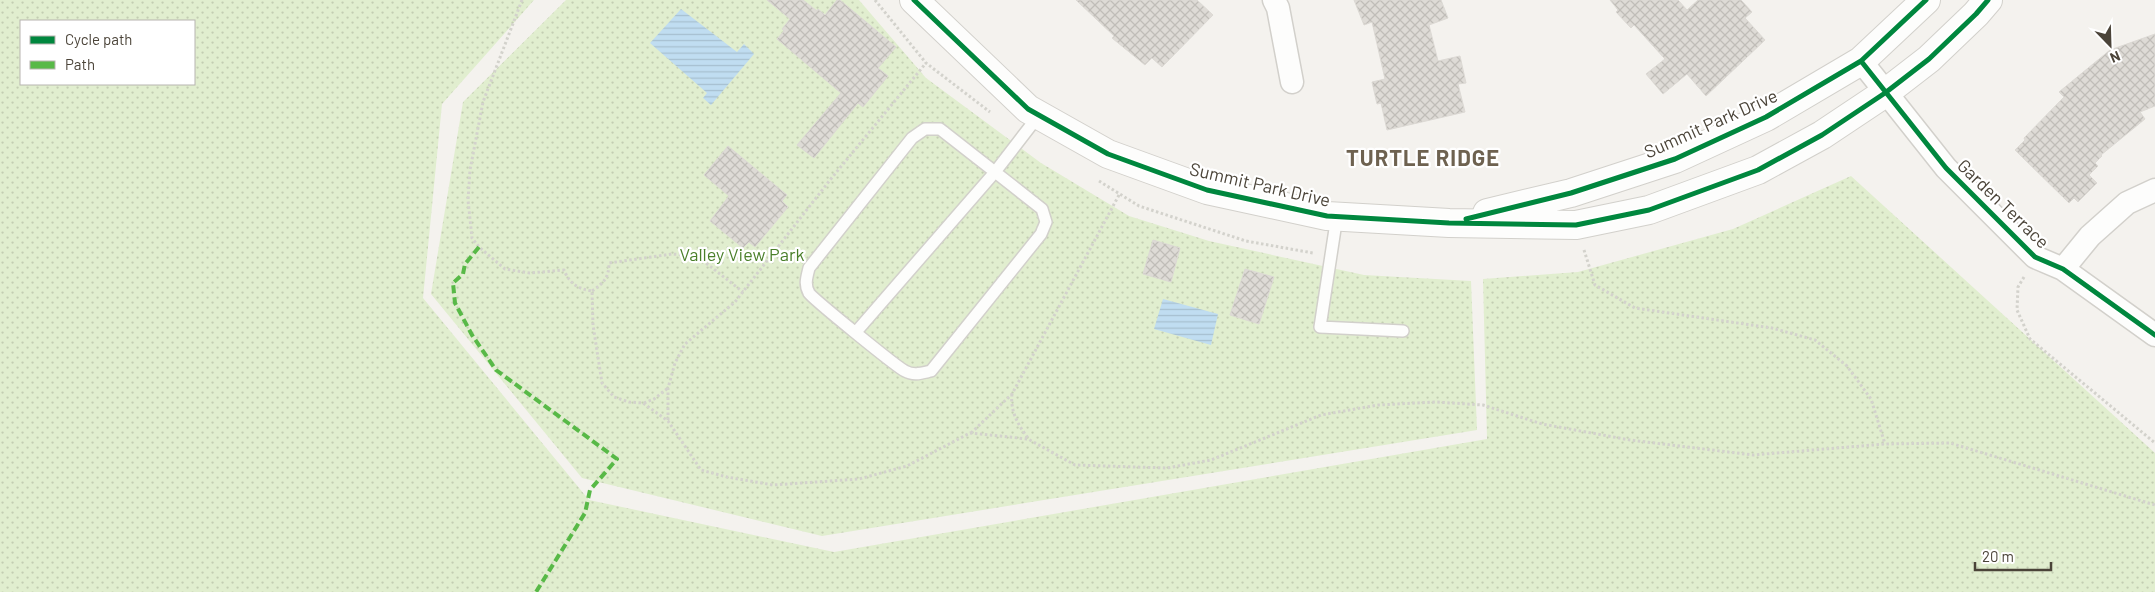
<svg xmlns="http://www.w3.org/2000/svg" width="2155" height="592" font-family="Barlow,sans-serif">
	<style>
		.grass { fill: url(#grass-dots); fill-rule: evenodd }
		.water { fill: url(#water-rules) }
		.building { fill: url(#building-cross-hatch); stroke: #dcd9d4 }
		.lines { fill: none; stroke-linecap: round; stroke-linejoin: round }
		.service-casing { stroke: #d2d0cb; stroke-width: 14 }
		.minor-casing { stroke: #d2d0cb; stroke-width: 25 }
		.tertiary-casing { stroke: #d2d0cb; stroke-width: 30 }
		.path { stroke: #d3d2cc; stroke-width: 3; stroke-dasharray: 2.5 2.5; stroke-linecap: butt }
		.service { stroke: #fdfdfc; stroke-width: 11 }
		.minor { stroke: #fdfdfc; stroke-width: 22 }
		.tertiary { stroke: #fdfdfc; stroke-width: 28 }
		.quiet { stroke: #58b947; stroke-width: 4; stroke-dasharray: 8 4; stroke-linecap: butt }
		.cycleway-casing { stroke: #fff; stroke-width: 8 }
		.cycleway { stroke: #00873e; stroke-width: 5 }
		.labels { text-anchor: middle; stroke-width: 4.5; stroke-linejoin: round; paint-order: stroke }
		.street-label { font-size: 18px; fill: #4b4439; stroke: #fff }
		.park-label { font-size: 18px; fill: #4a7f2a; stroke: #fff }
		.district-label { font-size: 22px; font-weight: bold; letter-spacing: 1px; fill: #6e6250; stroke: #fff }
	</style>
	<defs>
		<pattern id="grass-dots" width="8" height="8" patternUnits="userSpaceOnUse" patternTransform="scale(1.25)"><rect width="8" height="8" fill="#e1eecf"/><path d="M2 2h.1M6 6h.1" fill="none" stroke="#c3cdb2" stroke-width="1.8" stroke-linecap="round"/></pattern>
		<pattern id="water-rules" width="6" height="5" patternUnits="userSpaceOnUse" patternTransform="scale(1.25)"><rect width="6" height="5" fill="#c0ddf1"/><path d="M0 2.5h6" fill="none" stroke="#a6bfcf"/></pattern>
		<pattern id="building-cross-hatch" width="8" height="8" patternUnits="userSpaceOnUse" patternTransform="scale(1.25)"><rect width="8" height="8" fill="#dedbd6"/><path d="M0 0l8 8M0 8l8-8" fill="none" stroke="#c0bdb8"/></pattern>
	</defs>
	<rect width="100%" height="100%" fill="#f4f2ee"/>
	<path class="grass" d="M 0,0 L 534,0 L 442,104 L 423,298 L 589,500 L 834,552 L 1487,439 L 1483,279 L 1578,272 L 1733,229 L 1851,176 L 2155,453 L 2155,592 L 0,592 ZM 21,21 L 194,21 L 194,84 L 21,84 Z
		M 566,0 L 859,0 L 926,78 L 1041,163 L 1129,216 L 1209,241 L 1364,275 L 1471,281 L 1477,430 L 822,536 L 582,478 L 431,294 L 463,102 Z"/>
	<path class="water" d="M 681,9 L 737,52 L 744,44 L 754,54 L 711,105 L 703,98 L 707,93 L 650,43 Z
		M 1163,299 L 1218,314 L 1211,345 L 1154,329 Z"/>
	<path class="building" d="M 767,0 L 803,0 L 817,11 L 818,9 L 825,15 L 837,0 L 840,0 L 896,47 L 878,68 L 888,76 L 863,107 L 858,103 L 814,158 L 797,145 L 841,93 L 777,39 L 784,31 L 782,29 L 790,19 Z
		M 1076,0 L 1197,0 L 1213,15 L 1162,67 L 1152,58 L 1145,65 L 1112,38 L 1114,36 Z
		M 1354,0 L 1441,0 L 1448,18 L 1429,25 L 1438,61 L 1460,56 L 1466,83 L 1458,84 L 1465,112 L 1387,130 L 1381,103 L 1377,104 L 1372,82 L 1385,79 L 1372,22 L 1364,25 Z
		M 1610,0 L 1678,0 L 1687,10 L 1698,0 L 1741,0 L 1752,12 L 1745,18 L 1765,40 L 1706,96 L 1687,74 L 1663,94 L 1646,74 L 1665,59 L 1634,25 L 1631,28 L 1616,12 L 1618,10 Z
		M 2155,34 L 2155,106 L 2140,112 L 2145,119 L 2101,155 L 2102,156 L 2095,163 L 2098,166 L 2089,175 L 2097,183 L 2078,202 L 2074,198 L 2069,203 L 2015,150 L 2025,140 L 2024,138 L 2064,97 L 2059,92 L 2110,50 Z
		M 728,146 L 787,195 L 782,201 L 788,207 L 755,247 L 749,242 L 743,248 L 710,221 L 729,196 L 704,175 Z
		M 1153,240 L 1180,248 L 1171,282 L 1143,274 Z
		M 1245,269 L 1274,277 L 1259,324 L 1230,315 Z"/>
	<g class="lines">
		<g class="service-casing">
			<path id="service" d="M 1337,216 L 1320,327 L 1403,331
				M 856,332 L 995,172 L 1042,209 L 1046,222 L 1041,234 L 931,371 C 922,373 914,376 905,371 C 898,368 813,299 809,293 C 804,284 807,277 809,268 L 912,138 L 925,129 L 940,129 L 995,172 L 1039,115"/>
		</g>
		<g class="minor-casing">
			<path id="minor" d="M 1274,0 L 1278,8 L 1292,82
				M 1861,61 L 1946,168 L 2035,257 L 2063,269 L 2155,335
				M 2063,269 L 2090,236 L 2127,203 L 2155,190"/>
		</g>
		<g class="tertiary-casing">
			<path id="tertiary" d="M 914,0 L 1028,109 L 1108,154 L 1207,190 L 1327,216 L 1449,223 L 1576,225 L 1649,210 L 1758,170 L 1822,135 L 1885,93 L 1929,59 L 1976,14 L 1988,0
				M 1487,213 L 1571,193 L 1675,159 L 1766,117 L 1861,61 L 1926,0"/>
		</g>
		<path class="path" d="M 522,0 L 483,102 L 470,170 L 468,200 L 472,238 L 479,247 L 505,269 L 530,273 L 564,270 C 569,283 578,289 592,291 L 593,325 L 602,383 L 614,397 L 629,402 L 643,403 L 668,421 L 701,470 L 727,477 L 773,485 L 859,479 L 907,466 L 970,433 L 1028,439 L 1075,465 L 1167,468 L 1211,460 L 1321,415 L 1378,405 L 1436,402 L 1483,405 L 1542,424 L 1630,440 L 1753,455 L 1885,444 L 1950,443 L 2155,505
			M 875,0 L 926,63 L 990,112
			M 1099,181 L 1139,206 L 1246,241 L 1313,253
			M 1584,250 L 1595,285 L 1635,308 L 1772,328 L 1815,340 L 1847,366 L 1871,399 L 1885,444
			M 2024,277 L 2018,287 L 2017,310 L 2030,339 L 2155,443
			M 592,291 C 604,283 609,277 609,263 L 672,254 L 697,256 L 743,292
			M 1012,394 C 1010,411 1018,425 1028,438
			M 644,403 L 654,399 L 668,388
			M 668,420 L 668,388 L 675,363 L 685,344 L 735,302 L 830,180 L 926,63
			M 971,433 L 1012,394 L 1119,195"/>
		<use href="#service" class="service"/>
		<use href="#minor" class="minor"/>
		<use href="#tertiary" class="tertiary"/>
		<path class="quiet" d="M 479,247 L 465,264 L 463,274 L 453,283 L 455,303 L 472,335 L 496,370 L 617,459 L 590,490 L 585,513 L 536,592"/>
		<g class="cycleway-casing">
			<path id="cycleway" d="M 914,0 L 1028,109 L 1108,154 L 1207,190 L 1327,216 L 1449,223 L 1576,225 L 1649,210 L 1758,170 L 1822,135 L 1885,93 L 1929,59 L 1976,14 L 1988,0
				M 1861,61 L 1946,168 L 2035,257 L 2063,269 L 2155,335
				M 1466,219 L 1571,193 L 1675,159 L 1766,117 L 1861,61 L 1926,0"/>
		</g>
		<use href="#cycleway" class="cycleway"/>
	</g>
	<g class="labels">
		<g class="street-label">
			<text transform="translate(1711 124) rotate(-24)" y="6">Summit Park Drive</text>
			<text transform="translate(1260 185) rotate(13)" y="6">Summit Park Drive</text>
			<text transform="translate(2003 204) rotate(44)" y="6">Garden Terrace</text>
		</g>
		<g class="park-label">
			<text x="742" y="261">Valley View Park</text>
		</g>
		<g class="district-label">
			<text x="1423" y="166">TURTLE RIDGE</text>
		</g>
	</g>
	<rect x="20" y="20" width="175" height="65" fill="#ffffff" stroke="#b7b4b0"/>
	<rect x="30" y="36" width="25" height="8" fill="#00873e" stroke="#b7b4b0"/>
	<text x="65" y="45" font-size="15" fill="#4b4439">Cycle path</text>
	<rect x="30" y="61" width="25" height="8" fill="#58b947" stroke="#b7b4b0"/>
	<text x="65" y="70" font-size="15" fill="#4b4439">Path</text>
	<g transform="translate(2110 45) rotate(157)" stroke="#ffffff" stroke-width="4" paint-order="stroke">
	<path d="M0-4L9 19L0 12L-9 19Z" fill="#4b4439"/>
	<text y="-8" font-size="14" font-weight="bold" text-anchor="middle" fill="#4b4439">N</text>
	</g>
	<path d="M1975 562v8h76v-8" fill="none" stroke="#4b4439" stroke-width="2.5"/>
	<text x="1982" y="562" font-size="15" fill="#4b4439" stroke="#ffffff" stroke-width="4" paint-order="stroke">20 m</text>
</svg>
